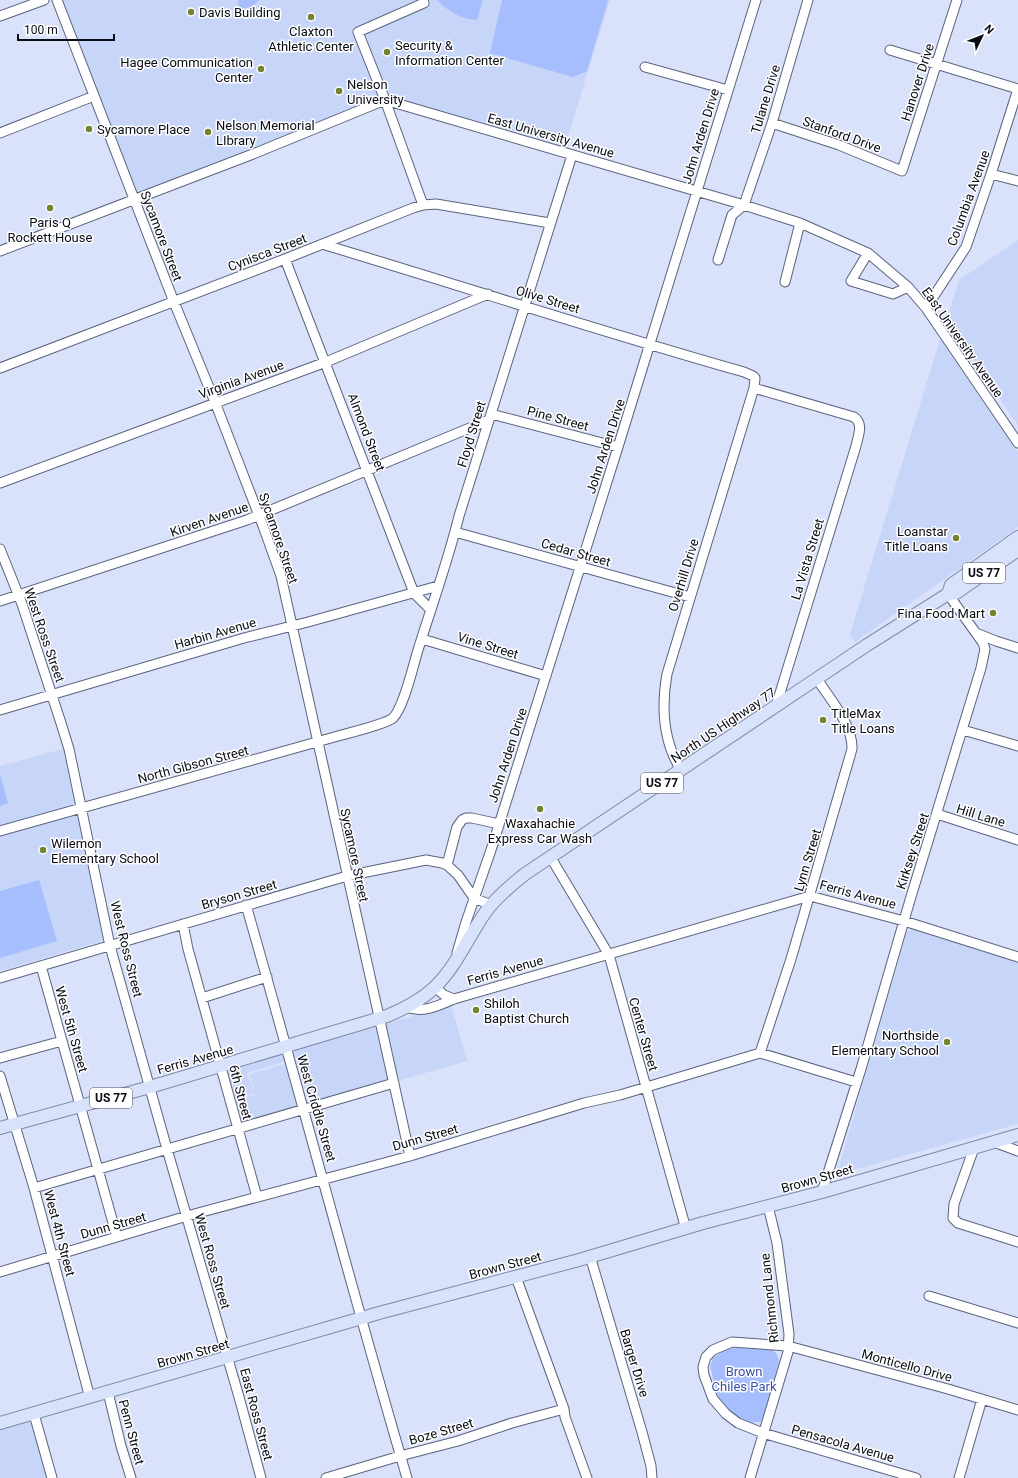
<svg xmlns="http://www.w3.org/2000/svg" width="1018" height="1478" font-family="Roboto,sans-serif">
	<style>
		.built { fill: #c7d5f9 }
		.green { fill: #a6befd }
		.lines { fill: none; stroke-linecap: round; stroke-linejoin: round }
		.minor-casing { stroke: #59637c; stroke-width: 11 }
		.major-casing { stroke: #7e8aa8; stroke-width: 14 }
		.minor { stroke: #fff; stroke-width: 9 }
		.major { stroke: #d8e2fa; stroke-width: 12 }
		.poi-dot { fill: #758331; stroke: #fff; stroke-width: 1.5 }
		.labels { text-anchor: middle; stroke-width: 3; stroke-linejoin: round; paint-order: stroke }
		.shield { fill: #fff; stroke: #52545a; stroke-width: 1 }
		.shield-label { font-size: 12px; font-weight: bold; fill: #080b14 }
		.poi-label { font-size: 13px; fill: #080b14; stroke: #fff; text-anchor: start }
		.street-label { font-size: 13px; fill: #080b14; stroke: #fff }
		.park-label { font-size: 13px; fill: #3750a3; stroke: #fff }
	</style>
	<rect width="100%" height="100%" fill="#d9e2fa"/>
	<path class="built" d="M 60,0 L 610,0 L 564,149 L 383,97 L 136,193 Z
		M 1018,240 L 1018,426 L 947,319 L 959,280 Z
		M 940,339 L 1018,453 L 1018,527 L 855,642 L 850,634 Z
		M 63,749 L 105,938 L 102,941 L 0,971 L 0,766 Z
		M 913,928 L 1018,960 L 1018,1124 L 842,1173 L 838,1170 L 907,932 Z
		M 451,1005 L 467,1061 L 310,1106 L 296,1058 L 247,1073 L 254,1091 L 250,1074 L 289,1063 L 300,1108 L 241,1125 L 235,1101 L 255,1095 L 255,1093 L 234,1100 L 226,1071 Z
		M 29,1420 L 32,1421 L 50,1478 L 0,1478 L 0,1428 Z"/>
	<path class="green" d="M 238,0 L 259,0 L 253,6 L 241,11 L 239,10 Z
		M 437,0 L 483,0 L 477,20 C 460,19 448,11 437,0 Z
		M 502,0 L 608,0 L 587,71 L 573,77 L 490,53 Z
		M 0,774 L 8,803 L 0,806 Z
		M 39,880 L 57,941 L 0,958 L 0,891 Z
		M 748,1347 L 769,1347 L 777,1354 L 779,1361 L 764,1417 L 760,1422 L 746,1423 L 723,1409 L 716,1390 L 710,1366 L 713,1358 L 726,1349 Z"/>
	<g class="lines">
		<g class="minor-casing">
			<path id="minor" d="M 57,0 L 174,302 L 215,402 L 263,526 L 281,576 L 410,1156
				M 423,0 L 424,3 L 358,32 L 385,100 L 423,205
				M 0,16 L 44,0
				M 890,50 L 1018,89
				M 645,67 L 728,90
				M 772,123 L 839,145 L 902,171 L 957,0
				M 0,133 L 94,96
				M 991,174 L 1018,181
				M 322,244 C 462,286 602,332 744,372 L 753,376 L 755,378 L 754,388 L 667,674 C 661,708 663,741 681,770
				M 0,251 L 253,154 L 385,100 L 744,205 L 800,223 L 868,253 L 908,287 L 926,308 L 1018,443
				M 868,253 L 851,281 L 893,294 L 908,287
				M 285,259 L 414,593 L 431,610
				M 718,260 L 732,215 L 744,205 L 772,123 L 808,0
				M 785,282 L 800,223
				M 926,308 L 966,247 L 991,174 L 1018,89
				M 0,368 L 285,259 L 413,208 L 423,205 L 436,204 L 550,223
				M 754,388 L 854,417 C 864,424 858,436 856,446 L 776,706
				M 491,414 L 618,447
				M 0,483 L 326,362 L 488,294
				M 455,532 L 690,597
				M 0,549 L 22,604 L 60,720 L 69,749 L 110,946 L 167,1149 L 239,1397 L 261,1478
				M 0,601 L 247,520 L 489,420
				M 976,633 L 996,641 L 1018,648
				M 422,639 L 546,676
				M 0,710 L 244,638 L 308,622 L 438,586
				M 963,730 L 1018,746
				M 937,814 L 1018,840
				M 0,831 L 338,736 C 349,733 386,724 393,718 C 404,707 413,666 418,650 C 432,605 448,561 459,516 L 572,155
				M 551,858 L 609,955 L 686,1229
				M 447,865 L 457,827 L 462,820 L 466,818 L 472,818 L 499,824
				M 246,905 C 301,1096 351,1288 407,1478
				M 183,924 L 188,949 L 257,1197
				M 457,953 L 466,922 L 491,850 L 618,447 L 756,0
				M 41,966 L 117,1237
				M 0,978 L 347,876 L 426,860 L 442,863 L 447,865 L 458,875 L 474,898 L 491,905
				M 435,987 L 444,995 L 454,999
				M 202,998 L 267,977
				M 407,1007 C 422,1014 440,1005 454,999 L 810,896 L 904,921 L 1018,957
				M 760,1053 L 791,959 L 852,749 C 853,725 830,699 817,679
				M 0,1058 L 62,1041
				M 0,1076 L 34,1188 L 90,1398
				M 994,1142 L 1018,1151
				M 974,1148 L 954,1204 L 953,1218 L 958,1223 L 1018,1242
				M 34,1188 L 394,1083
				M 822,1192 L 861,1069 L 910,900 L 981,668 L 985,649 L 983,643 L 948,594
				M 590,1256 L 642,1432 L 651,1466 L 652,1478
				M 0,1272 L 187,1216 L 410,1156 L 584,1103 L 620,1095 L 760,1053 L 856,1082
				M 516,1277 L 564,1409 L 565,1417 L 587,1478
				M 929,1296 L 1018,1323
				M 108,1392 L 121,1446 L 131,1478
				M 34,1414 L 52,1478
				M 326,1478 L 400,1456 L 458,1441 L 512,1423 L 564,1409
				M 750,1478 L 788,1352 L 789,1334 L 777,1243 L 768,1206
				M 916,1478 L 763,1433 L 738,1423 L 726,1414 L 713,1399 L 704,1375 L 703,1367 L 706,1357 L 713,1350 L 732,1342 L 788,1346 L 948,1389 L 1018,1410
				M 959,1478 L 982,1399"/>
		</g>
		<g class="major-casing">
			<path id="major" d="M 948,594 L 951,585 L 1018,537
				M 0,1128 L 150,1087 L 387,1016 C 404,1009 420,1001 434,988 C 457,966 469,935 487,910 C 498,896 511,885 525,874 L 867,645 L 948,594 L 956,593 L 1018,550
				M 0,1423 L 379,1313 L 579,1260 L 703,1223 L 822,1192 L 1018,1135"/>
		</g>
		<use href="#minor" class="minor"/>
		<use href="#major" class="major"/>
	</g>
	<g class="poi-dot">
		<circle cx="191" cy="12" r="4"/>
		<circle cx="311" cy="17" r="4"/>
		<circle cx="387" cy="52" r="4"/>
		<circle cx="261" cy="69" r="4"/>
		<circle cx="339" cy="91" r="4"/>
		<circle cx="89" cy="129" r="4"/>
		<circle cx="208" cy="132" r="4"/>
		<circle cx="50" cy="208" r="4"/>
		<circle cx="956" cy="538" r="4"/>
		<circle cx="993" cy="613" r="4"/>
		<circle cx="823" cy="720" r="4"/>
		<circle cx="540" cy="809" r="4"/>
		<circle cx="43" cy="850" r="4"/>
		<circle cx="476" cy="1010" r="4"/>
		<circle cx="947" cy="1042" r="4"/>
	</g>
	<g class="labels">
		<g class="shield">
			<rect x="963" y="563" width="42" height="20" rx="3"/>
			<rect x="641" y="773" width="42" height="20" rx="3"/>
			<rect x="90" y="1088" width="42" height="20" rx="3"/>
		</g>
		<g class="shield-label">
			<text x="984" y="577">US 77</text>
			<text x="662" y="787">US 77</text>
			<text x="111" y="1102">US 77</text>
		</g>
		<g class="poi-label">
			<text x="199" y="17">Davis Building</text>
			<text x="311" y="36" text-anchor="middle">Claxton<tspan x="311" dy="15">Athletic Center</tspan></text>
			<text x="395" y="50">Security &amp;<tspan x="395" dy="15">Information Center</tspan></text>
			<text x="253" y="67" text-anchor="end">Hagee Communication<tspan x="253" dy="15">Center</tspan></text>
			<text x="347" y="89">Nelson<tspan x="347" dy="15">University</tspan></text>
			<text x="216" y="130">Nelson Memorial<tspan x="216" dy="15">LIbrary</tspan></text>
			<text x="97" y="134">Sycamore Place</text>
			<text x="50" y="227" text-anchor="middle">Paris Q<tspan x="50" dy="15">Rockett House</tspan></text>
			<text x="948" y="536" text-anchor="end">Loanstar<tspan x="948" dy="15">Title Loans</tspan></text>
			<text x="985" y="618" text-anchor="end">Fina Food Mart</text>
			<text x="831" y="718">TitleMax<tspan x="831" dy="15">Title Loans</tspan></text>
			<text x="540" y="828" text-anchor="middle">Waxahachie<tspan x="540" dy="15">Express Car Wash</tspan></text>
			<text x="51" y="848">Wilemon<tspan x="51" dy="15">Elementary School</tspan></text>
			<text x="484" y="1008">Shiloh<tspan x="484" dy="15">Baptist Church</tspan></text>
			<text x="939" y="1040" text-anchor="end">Northside<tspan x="939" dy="15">Elementary School</tspan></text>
		</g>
		<g class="street-label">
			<text transform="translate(917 82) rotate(-72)" y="5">Hanover Drive</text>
			<text transform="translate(765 99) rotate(-73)" y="5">Tulane Drive</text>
			<text transform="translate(842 134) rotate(20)" y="5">Stanford Drive</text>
			<text transform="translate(551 135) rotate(16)" y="5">East University Avenue</text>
			<text transform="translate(700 136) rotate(-73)" y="5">John Arden Drive</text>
			<text transform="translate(968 198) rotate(-70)" y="5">Columbia Avenue</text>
			<text transform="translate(162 236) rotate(69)" y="5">Sycamore Street</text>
			<text transform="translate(267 252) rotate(-21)" y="5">Cynisca Street</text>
			<text transform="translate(548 299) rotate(17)" y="5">Olive Street</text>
			<text transform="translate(963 342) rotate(55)" y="5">East University Avenue</text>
			<text transform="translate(241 379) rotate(-20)" y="5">Virginia Avenue</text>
			<text transform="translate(558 418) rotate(15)" y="5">Pine Street</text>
			<text transform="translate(367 432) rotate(69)" y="5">Almond Street</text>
			<text transform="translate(471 434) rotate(-73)" y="5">Floyd Street</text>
			<text transform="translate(605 446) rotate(-72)" y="5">John Arden Drive</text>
			<text transform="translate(209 519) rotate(-19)" y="5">Kirven Avenue</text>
			<text transform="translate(279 538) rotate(71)" y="5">Sycamore Street</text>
			<text transform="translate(576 552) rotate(16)" y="5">Cedar Street</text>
			<text transform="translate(807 559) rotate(-73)" y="5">La Vista Street</text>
			<text transform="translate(683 575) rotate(-73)" y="5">Overhill Drive</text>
			<text transform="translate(215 633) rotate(-16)" y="5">Harbin Avenue</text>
			<text transform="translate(45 635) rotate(71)" y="5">West Ross Street</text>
			<text transform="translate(488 645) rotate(17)" y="5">Vine Street</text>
			<text transform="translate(723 725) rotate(-34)" y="5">North US Highway 77</text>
			<text transform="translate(507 755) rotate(-72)" y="5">John Arden Drive</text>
			<text transform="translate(193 764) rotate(-15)" y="5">North Gibson Street</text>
			<text transform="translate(981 815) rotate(17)" y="5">Hill Lane</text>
			<text transform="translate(912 851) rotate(-72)" y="5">Kirksey Street</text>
			<text transform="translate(355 855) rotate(78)" y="5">Sycamore Street</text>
			<text transform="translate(807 860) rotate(-73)" y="5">Lynn Street</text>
			<text transform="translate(239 894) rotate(-16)" y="5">Bryson Street</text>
			<text transform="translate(858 894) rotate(15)" y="5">Ferris Avenue</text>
			<text transform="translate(127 949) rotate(76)" y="5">West Ross Street</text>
			<text transform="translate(505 970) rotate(-16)" y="5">Ferris Avenue</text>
			<text transform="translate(72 1029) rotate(74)" y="5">West 5th Street</text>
			<text transform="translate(644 1034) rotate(74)" y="5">Center Street</text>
			<text transform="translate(195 1059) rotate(-16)" y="5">Ferris Avenue</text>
			<text transform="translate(241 1092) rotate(75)" y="5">6th Street</text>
			<text transform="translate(317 1108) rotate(74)" y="5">West Criddle Street</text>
			<text transform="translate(425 1137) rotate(-16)" y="5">Dunn Street</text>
			<text transform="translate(817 1178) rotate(-16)" y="5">Brown Street</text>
			<text transform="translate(113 1225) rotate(-16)" y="5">Dunn Street</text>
			<text transform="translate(60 1233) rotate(75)" y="5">West 4th Street</text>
			<text transform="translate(213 1261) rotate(74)" y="5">West Ross Street</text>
			<text transform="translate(505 1265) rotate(-15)" y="5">Brown Street</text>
			<text transform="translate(769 1298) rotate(-96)" y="5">Richmond Lane</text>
			<text transform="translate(193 1353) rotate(-16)" y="5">Brown Street</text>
			<text transform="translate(635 1363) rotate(73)" y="5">Barger Drive</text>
			<text transform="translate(907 1365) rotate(15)" y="5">Monticello Drive</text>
			<text transform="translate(257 1414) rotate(75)" y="5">East Ross Street</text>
			<text transform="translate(441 1431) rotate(-16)" y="5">Boze Street</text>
			<text transform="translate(132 1432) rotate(75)" y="5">Penn Street</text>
			<text transform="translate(843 1443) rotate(16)" y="5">Pensacola Avenue</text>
		</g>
		<g class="park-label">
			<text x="744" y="1376">Brown<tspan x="744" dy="15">Chiles Park</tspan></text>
		</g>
	</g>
	<g transform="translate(982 36) rotate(47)" stroke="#ffffff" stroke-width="3" paint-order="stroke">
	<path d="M0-3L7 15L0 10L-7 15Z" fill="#080b14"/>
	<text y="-6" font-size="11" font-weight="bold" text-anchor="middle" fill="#080b14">N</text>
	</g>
	<path d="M18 34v6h96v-6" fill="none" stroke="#080b14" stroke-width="2"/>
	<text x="24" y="34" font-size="12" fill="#080b14" stroke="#ffffff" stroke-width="3" paint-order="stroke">100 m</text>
</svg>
